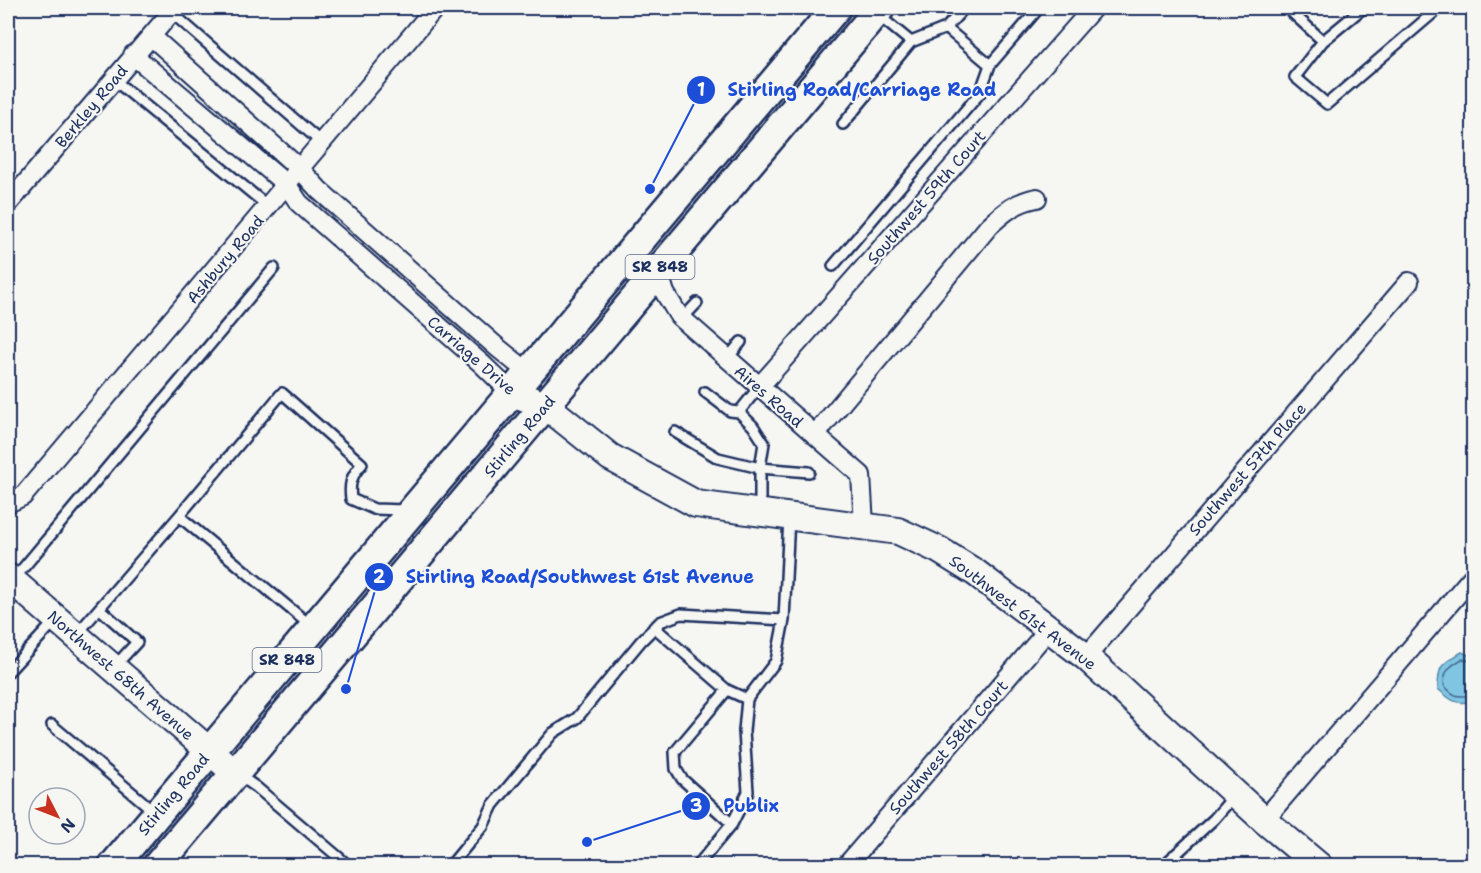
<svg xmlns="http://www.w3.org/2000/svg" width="1481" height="873" font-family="'Shantell Sans',sans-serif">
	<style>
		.water { fill: #80c5e1; stroke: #5889ad; stroke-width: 1.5 }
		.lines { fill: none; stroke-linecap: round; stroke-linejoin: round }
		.shore { stroke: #436b92; stroke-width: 1.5 }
		.lane-casing { stroke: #1b2f5e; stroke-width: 14 }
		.street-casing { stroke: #1b2f5e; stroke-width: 22 }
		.secondary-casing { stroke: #1b2f5e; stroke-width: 30 }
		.primary-casing { stroke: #1b2f5e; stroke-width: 33 }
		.lane { stroke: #f6f6f2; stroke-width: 9 }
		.street { stroke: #f6f6f2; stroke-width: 18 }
		.secondary { stroke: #f6f6f2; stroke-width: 26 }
		.primary { stroke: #f6f6f2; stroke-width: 28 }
		.labels { text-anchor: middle; stroke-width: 4.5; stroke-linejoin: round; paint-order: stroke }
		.shield { fill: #f6f6f2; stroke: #5d6b8a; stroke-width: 1.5 }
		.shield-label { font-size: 15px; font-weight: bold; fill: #1b2f5e }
		.street-label { font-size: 16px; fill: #1b2f5e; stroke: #f6f6f2 }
		.leader { fill: none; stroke: #1d4ed8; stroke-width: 2 }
		.callout-dot { fill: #1d4ed8; stroke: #f6f6f2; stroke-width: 2 }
		.mark-label { font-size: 18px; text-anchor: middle; font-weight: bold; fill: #fff }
		.callout-label { font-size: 18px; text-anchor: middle; font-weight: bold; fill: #1d4ed8; stroke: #f6f6f2; stroke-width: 4.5; stroke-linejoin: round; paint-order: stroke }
	</style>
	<rect width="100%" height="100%" fill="#f6f6f2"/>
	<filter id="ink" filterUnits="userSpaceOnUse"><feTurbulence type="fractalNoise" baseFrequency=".0167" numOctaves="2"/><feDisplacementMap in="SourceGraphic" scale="12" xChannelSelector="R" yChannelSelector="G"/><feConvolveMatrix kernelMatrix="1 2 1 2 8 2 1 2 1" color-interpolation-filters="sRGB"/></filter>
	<g filter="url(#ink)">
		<path class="water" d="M 1462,652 L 1473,657 L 1473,700 C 1458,707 1449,699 1438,689 C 1438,664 1442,664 1462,652 Z"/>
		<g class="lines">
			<path class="shore" d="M 1474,662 L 1462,659 C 1450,666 1444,670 1444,685 C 1454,698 1459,697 1474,695"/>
			<g class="lane-casing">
				<path id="lane" d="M 1287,8 L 1323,41
					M 1363,8 L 1323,41 L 1295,77 L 1327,104 L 1439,8
					M 171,12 L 322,143
					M 878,15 L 911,42
					M 946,28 L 990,65
					M 113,79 L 269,207
					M 843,124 L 911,42 L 946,28 L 964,8
					M 833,266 L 980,93 L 990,65 L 1039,8
					M 682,319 L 697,303
					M 727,359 L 741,342
					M 705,392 L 730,411 L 739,412 L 753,426 L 764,443 L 760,468 L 760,510
					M 739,412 L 759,387
					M 675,432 L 718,458 L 760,468 L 809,472
					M 179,516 L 311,626
					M 14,579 L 274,268
					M 100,609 L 137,642 L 115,666
					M 654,627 L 727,690 L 747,699
					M 77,634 L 179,516 L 282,393 L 362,464 C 351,476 349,484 351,499 L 374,509 L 405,510
					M 8,672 L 55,621
					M 727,690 L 675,752 L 676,769 L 682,779 L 732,824
					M 52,725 L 155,812
					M 237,774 L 256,787 L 349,866
					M 1174,855 L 1187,866
					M 450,866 L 483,826 L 493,805 L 553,733 L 577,718 L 641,641 L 660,622 L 681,614 L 784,620 L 789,517
					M 697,866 L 732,824 L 748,792 L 744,731 L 747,699 L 776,661 L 784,620
					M 1163,866 L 1214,819 L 1234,796"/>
			</g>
			<g class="street-casing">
				<path id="street" d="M 151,36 L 300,169 L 319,190 L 498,348 L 529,373
					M 133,55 L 287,185 L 299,203 L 482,364 L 512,393
					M 8,204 L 175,8
					M 658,270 L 665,293 L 679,316 L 861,475 L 864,525
					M 759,387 L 1093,8
					M 815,435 L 989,226 C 1004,212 1016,202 1037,198
					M 8,503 L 23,496 L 435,8
					M 1086,657 L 1409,282
					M 1264,820 L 1474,575
					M 846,866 L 1049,629"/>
			</g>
			<g class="secondary-casing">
				<path id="secondary" d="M 512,393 L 545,405 L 610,457 L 696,504 L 898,531 L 939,550 L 976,573 L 1086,657 L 1264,820 L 1319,866
					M 8,577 L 235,773"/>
			</g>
			<g class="primary-casing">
				<path id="primary" d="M 113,866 L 836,8
					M 157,866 L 880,8"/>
			</g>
			<use href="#lane" class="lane"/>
			<use href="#street" class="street"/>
			<use href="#secondary" class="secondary"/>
			<use href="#primary" class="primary"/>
		</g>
	</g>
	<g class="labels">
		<g class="shield">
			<rect x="625.5" y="255" width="69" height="24" rx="4.5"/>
			<rect x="252.5" y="648" width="69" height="24" rx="4.5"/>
		</g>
		<g class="shield-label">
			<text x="660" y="272">SR 848</text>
			<text x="287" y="665">SR 848</text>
		</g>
		<g class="street-label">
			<text transform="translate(91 106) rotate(-50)" y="6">Berkley Road</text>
			<text transform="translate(926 197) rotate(-49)" y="6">Southwest 59th Court</text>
			<text transform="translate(225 259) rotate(-50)" y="6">Ashbury Road</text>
			<text transform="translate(472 355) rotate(41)" y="6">Carriage Drive</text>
			<text transform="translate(769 396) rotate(41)" y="6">Aires Road</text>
			<text transform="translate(519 436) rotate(-50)" y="6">Stirling Road</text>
			<text transform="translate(1247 469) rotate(-49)" y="6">Southwest 57th Place</text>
			<text transform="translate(1023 612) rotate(37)" y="6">Southwest 61st Avenue</text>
			<text transform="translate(121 675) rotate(41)" y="6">Northwest 68th Avenue</text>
			<text transform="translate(948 747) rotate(-49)" y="6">Southwest 58th Court</text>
			<text transform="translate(173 794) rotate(-50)" y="6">Stirling Road</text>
		</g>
	</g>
	<path class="leader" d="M650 189L701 90M346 689L379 577M587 842L696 806"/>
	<g class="callout-dot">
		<circle cx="650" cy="189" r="6"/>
		<circle cx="346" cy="689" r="6"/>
		<circle cx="587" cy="842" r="6"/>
		<circle cx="701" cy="90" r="15"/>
		<circle cx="379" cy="577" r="15"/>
		<circle cx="696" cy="806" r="15"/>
	</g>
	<g class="mark-label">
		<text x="701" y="96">1</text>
		<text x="379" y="583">2</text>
		<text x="696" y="812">3</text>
	</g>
	<g class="callout-label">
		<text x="862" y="96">Stirling Road/Carriage Road</text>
		<text x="580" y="583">Stirling Road/Southwest 61st Avenue</text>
		<text x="751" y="812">Publix</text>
	</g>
	<rect width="1481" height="873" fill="none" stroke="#f6f6f2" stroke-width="30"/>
	<rect x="15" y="15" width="1451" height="843" fill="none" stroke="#1b2f5e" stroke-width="2" filter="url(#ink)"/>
	<g transform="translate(57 816) rotate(132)"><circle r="28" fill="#f6f6f2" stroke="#9ea6b7" stroke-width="1.5"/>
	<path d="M0-4.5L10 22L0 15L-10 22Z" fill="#c8321e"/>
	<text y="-9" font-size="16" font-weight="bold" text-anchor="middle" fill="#1b2f5e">N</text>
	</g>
</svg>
